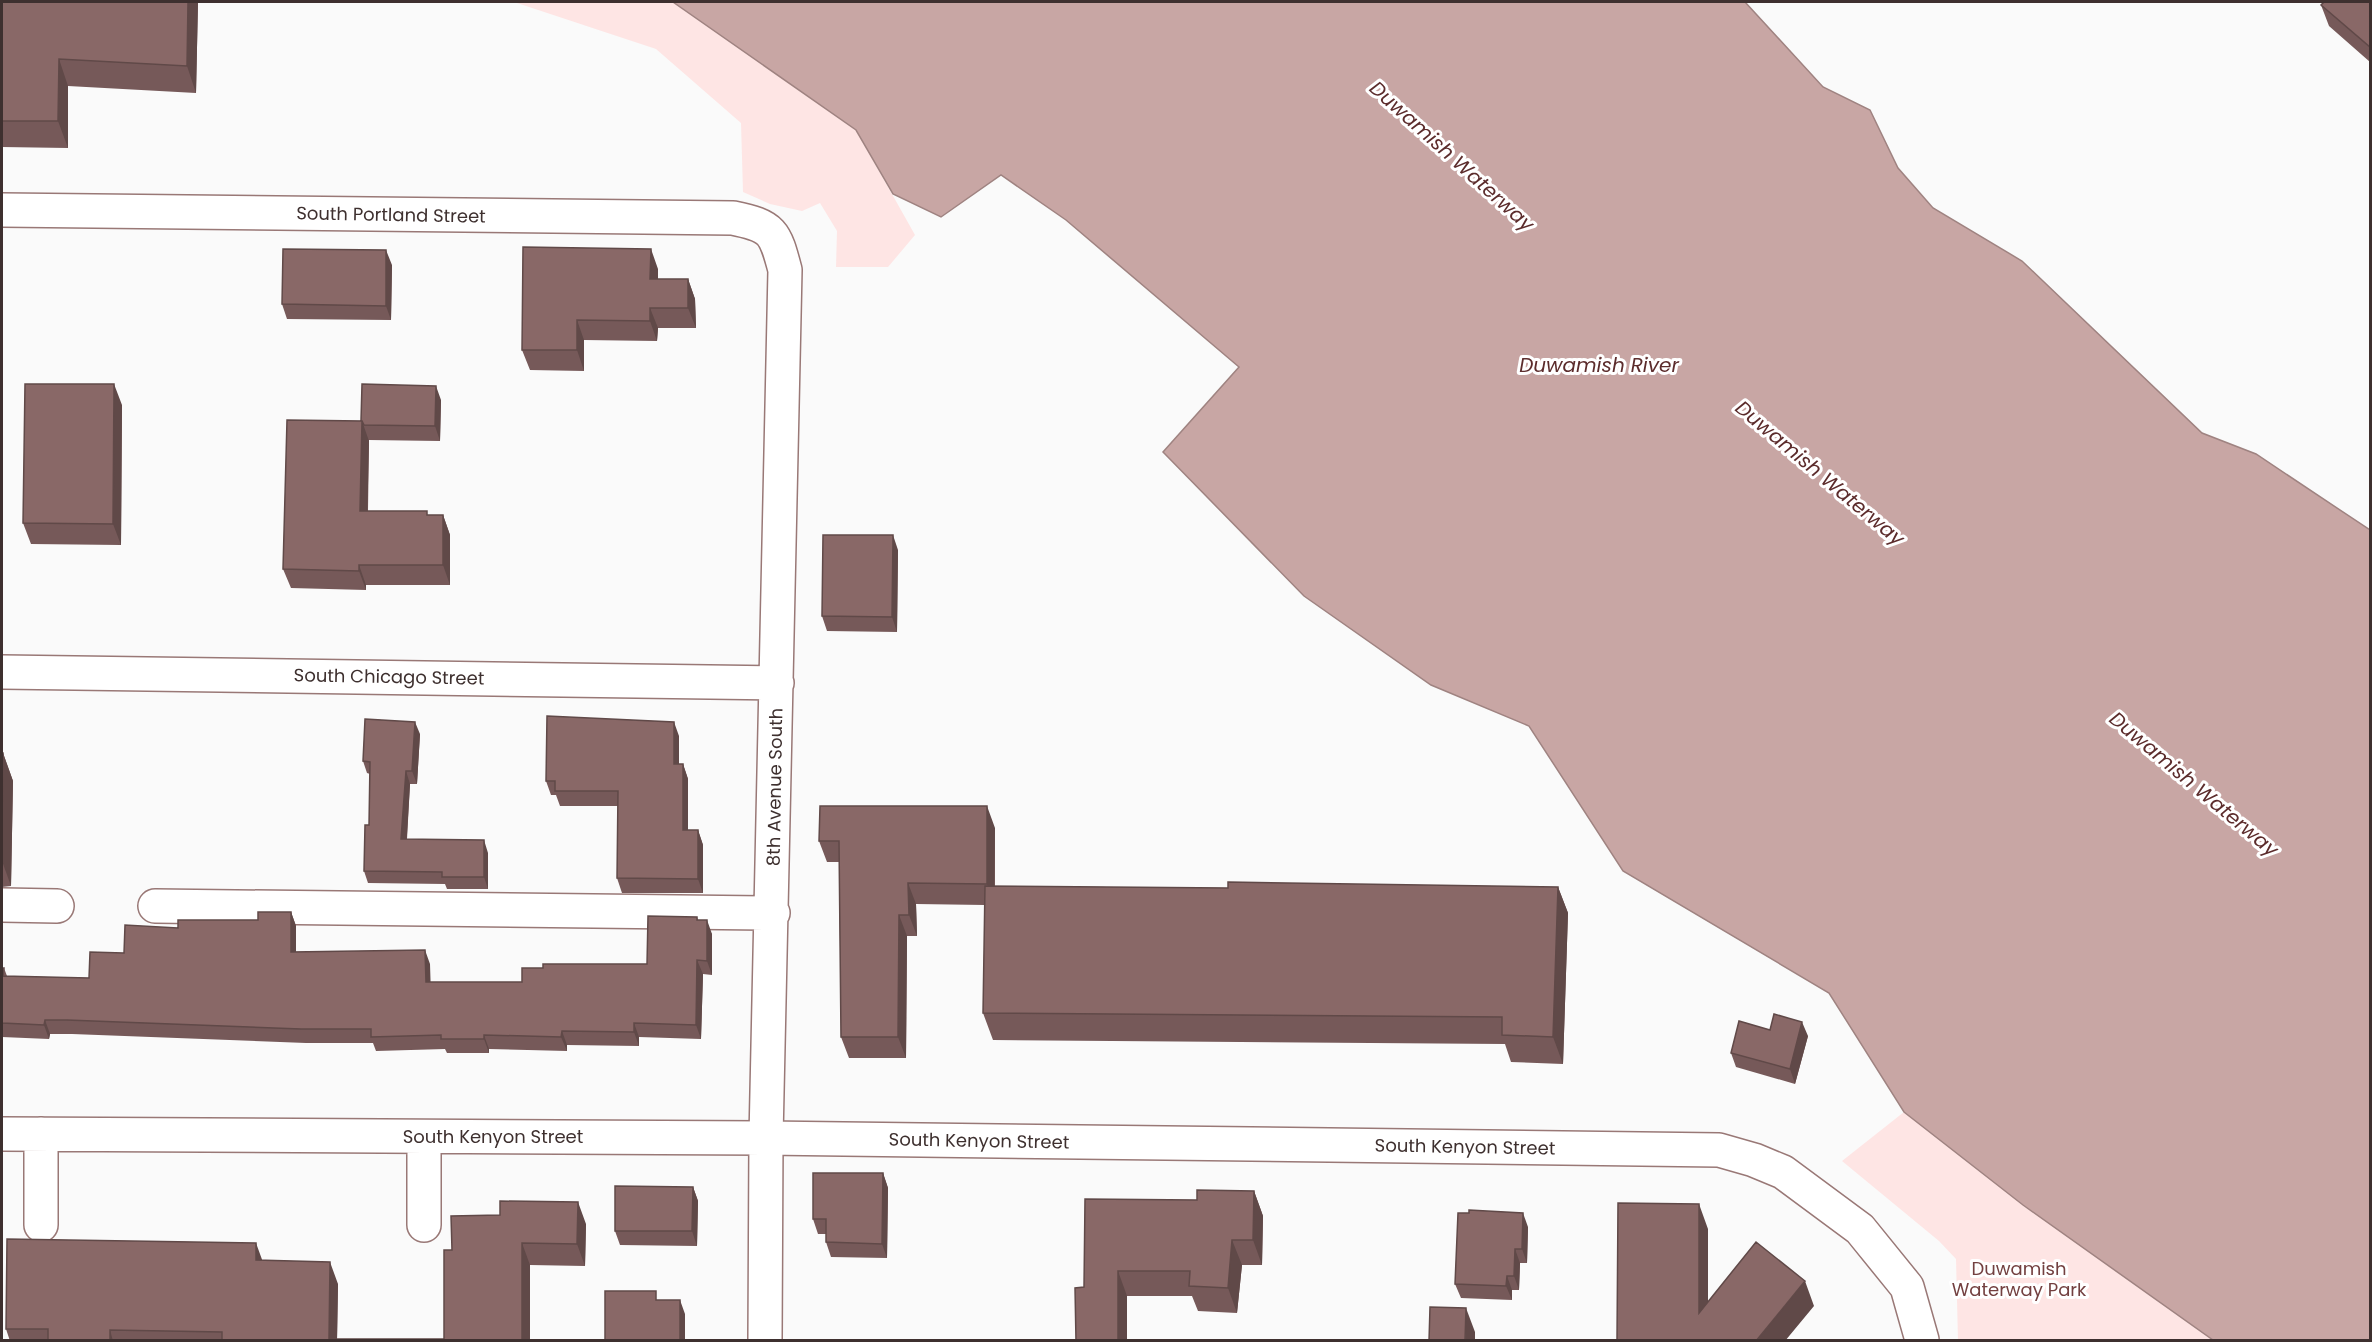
<svg xmlns="http://www.w3.org/2000/svg" width="2372" height="1342" font-family="Poppins,sans-serif">
	<style>
		.green { fill: #fee5e4 }
		.water { fill: #c8a6a4; stroke: #9f8381; stroke-width: 1.5 }
		.lines { fill: none; stroke-linecap: round; stroke-linejoin: round }
		.minor-casing { stroke: #997876; stroke-width: 36 }
		.minor { stroke: #fff; stroke-width: 33 }
		.wall { fill: #765959 }
		.shaded-wall { fill: #604948 }
		.building { fill: #896867; stroke: #604948; stroke-width: 1.5 }
		.labels { text-anchor: middle; stroke-width: 6; stroke-linejoin: round; paint-order: stroke }
		.street-label { font-size: 18px; fill: #3e302f; stroke: #fff }
		.park-label { font-size: 18px; fill: #734040; stroke: #fff }
		.water-label { font-size: 20px; font-style: italic; fill: #5c2c2c; stroke: #fff }
	</style>
	<rect width="100%" height="100%" fill="#fafafa"/>
	<path class="green" d="M 514,2 L 673,2 L 856,130 L 915,235 L 888,267 L 836,267 L 837,231 L 820,203 L 802,211 L 770,204 L 743,192 L 741,123 L 656,49 Z
		M 1904,1112 L 2023,1205 L 2213,1340 L 1958,1340 L 1956,1259 L 1939,1241 L 1842,1161 Z"/>
	<path class="water" d="M 673,2 L 1745,2 L 1823,87 L 1870,110 L 1898,168 L 1933,208 L 2022,261 L 2202,433 L 2256,454 L 2370,530 L 2370,1340 L 2213,1340 L 2023,1205 L 1904,1112 L 1829,993 L 1623,871 L 1529,726 L 1431,685 L 1304,596 L 1163,452 L 1239,367 L 1066,220 L 1001,175 L 941,217 L 893,194 L 856,130 Z"/>
	<g class="lines">
		<g class="minor-casing">
			<path id="minor" d="M 2,210 L 733,218 C 773,226 775,232 785,270 L 766,1138 L 765,1340
				M 2,672 L 777,683
				M 2,905 L 57,906
				M 155,906 L 773,913
				M 2,1134 L 766,1138 L 1719,1150 L 1754,1160 L 1783,1172 L 1860,1229 L 1907,1287 L 1922,1340
				M 41,1134 L 41,1225
				M 424,1137 L 424,1225"/>
		</g>
		<use href="#minor" class="minor"/>
	</g>
	<path class="wall" d="M 2,2 L 198,2 L 196,93 L 68,86 L 68,148 L 2,147 Z
		M 2370,2 L 2370,62 L 2329,26 L 2321,5 Z
		M 392,265 L 391,320 L 287,319 L 282,304 Z
		M 658,269 L 658,279 L 688,279 L 695,299 L 696,328 L 658,328 L 657,341 L 584,340 L 584,371 L 530,370 L 522,350 Z
		M 441,400 L 440,441 L 369,440 L 368,511 L 428,515 L 443,515 L 450,535 L 450,585 L 366,585 L 366,590 L 291,588 L 283,569 L 361,421 Z
		M 122,405 L 121,545 L 31,544 L 23,523 Z
		M 898,550 L 897,632 L 827,631 L 822,616 Z
		M 420,734 L 417,784 L 410,784 L 407,839 L 488,853 L 488,889 L 447,889 L 445,884 L 368,883 L 364,871 L 369,825 L 370,774 L 367,773 L 363,761 Z
		M 679,736 L 679,764 L 683,764 L 688,779 L 688,830 L 698,830 L 703,845 L 703,893 L 622,893 L 617,878 L 618,806 L 560,806 L 556,795 L 551,795 L 546,781 Z
		M 2,753 L 3,753 L 13,781 L 11,886 L 2,887 Z
		M 995,828 L 995,886 L 1228,888 L 1558,887 L 1568,913 L 1563,1064 L 1511,1062 L 1505,1044 L 993,1040 L 983,1013 L 985,905 L 916,904 L 917,936 L 907,936 L 906,1058 L 849,1058 L 841,1037 L 839,862 L 827,862 L 819,841 Z
		M 291,912 L 296,926 L 296,952 L 430,964 L 430,982 L 522,982 L 543,968 L 647,964 L 697,917 L 698,920 L 712,934 L 712,975 L 703,974 L 701,1039 L 639,1037 L 639,1046 L 567,1045 L 567,1051 L 489,1049 L 489,1053 L 447,1053 L 445,1049 L 376,1051 L 373,1043 L 306,1043 L 72,1034 L 50,1034 L 49,1039 L 2,1037 L 2,968 L 4,968 L 7,976 L 89,978 L 124,953 L 178,928 L 258,920 Z
		M 1770,1030 L 1808,1036 L 1795,1084 L 1736,1067 L 1731,1053 Z
		M 883,1173 L 888,1188 L 887,1258 L 831,1257 L 826,1242 L 826,1234 L 818,1234 L 813,1219 Z
		M 693,1187 L 698,1201 L 697,1246 L 620,1245 L 615,1231 Z
		M 1254,1191 L 1263,1216 L 1262,1265 L 1242,1265 L 1237,1313 L 1198,1311 L 1192,1296 L 1127,1296 L 1127,1341 L 1076,1341 L 1084,1287 L 1197,1200 Z
		M 586,1224 L 585,1266 L 530,1265 L 530,1341 L 10,1341 L 6,1329 L 262,1261 L 338,1284 L 337,1339 L 444,1339 L 452,1250 Z
		M 1528,1227 L 1527,1263 L 1520,1263 L 1519,1290 L 1512,1290 L 1512,1300 L 1461,1298 L 1455,1284 Z"/>
	<path class="shaded-wall" d="M 188,2 L 198,2 L 196,93 L 187,66 Z
		M 59,59 L 68,86 L 68,148 L 58,121 Z
		M 651,249 L 658,269 L 658,299 L 650,279 Z
		M 386,250 L 392,265 L 391,320 L 386,306 Z
		M 688,279 L 695,299 L 696,328 L 688,308 Z
		M 650,308 L 658,328 L 657,341 L 650,321 Z
		M 577,320 L 584,340 L 584,371 L 577,350 Z
		M 114,384 L 122,405 L 121,545 L 113,524 Z
		M 436,386 L 441,400 L 440,441 L 435,426 Z
		M 362,421 L 369,441 L 367,530 L 360,511 Z
		M 443,515 L 450,535 L 450,585 L 443,565 Z
		M 893,535 L 898,550 L 897,632 L 892,617 Z
		M 359,565 L 366,585 L 366,590 L 359,571 Z
		M 415,722 L 420,734 L 417,784 L 412,771 Z
		M 674,722 L 679,736 L 679,779 L 674,764 Z
		M 3,753 L 13,781 L 11,886 L 2,861 Z
		M 683,764 L 688,779 L 688,845 L 683,830 Z
		M 406,771 L 410,784 L 406,851 L 401,839 Z
		M 987,806 L 995,828 L 994,905 L 987,884 Z
		M 698,830 L 703,845 L 703,893 L 698,879 Z
		M 484,840 L 488,853 L 488,889 L 484,877 Z
		M 908,883 L 916,904 L 917,936 L 909,915 Z
		M 1558,887 L 1568,913 L 1563,1064 L 1553,1037 Z
		M 291,912 L 296,926 L 296,966 L 291,952 Z
		M 899,915 L 907,936 L 906,1058 L 898,1037 Z
		M 707,920 L 712,934 L 712,975 L 707,961 Z
		M 425,950 L 430,964 L 431,996 L 426,982 Z
		M 697,960 L 703,974 L 701,1039 L 696,1025 Z
		M 45,1020 L 50,1034 L 49,1039 L 44,1025 Z
		M 1802,1022 L 1808,1036 L 1795,1084 L 1790,1069 Z
		M 634,1023 L 639,1037 L 639,1046 L 634,1032 Z
		M 562,1031 L 567,1045 L 567,1051 L 561,1037 Z
		M 484,1035 L 489,1049 L 489,1053 L 484,1039 Z
		M 883,1173 L 888,1188 L 887,1258 L 882,1244 Z
		M 693,1187 L 698,1201 L 697,1246 L 692,1231 Z
		M 1254,1191 L 1263,1216 L 1262,1265 L 1253,1240 Z
		M 578,1202 L 586,1224 L 585,1266 L 577,1244 Z
		M 1699,1204 L 1708,1229 L 1708,1338 L 1699,1313 Z
		M 1523,1213 L 1528,1227 L 1527,1263 L 1522,1249 Z
		M 1232,1240 L 1242,1265 L 1237,1313 L 1228,1288 Z
		M 256,1243 L 264,1265 L 256,1260 Z
		M 522,1243 L 530,1265 L 530,1341 L 522,1341 Z
		M 1515,1249 L 1520,1263 L 1519,1290 L 1514,1276 Z
		M 330,1262 L 338,1284 L 337,1341 L 329,1339 Z
		M 1118,1271 L 1127,1296 L 1127,1341 L 1118,1341 Z
		M 1507,1276 L 1512,1290 L 1512,1300 L 1506,1286 Z
		M 1805,1281 L 1814,1306 L 1785,1341 L 1756,1341 Z
		M 680,1300 L 685,1314 L 685,1341 L 680,1341 Z
		M 1466,1308 L 1475,1332 L 1475,1341 L 1465,1341 Z
		M 110,1330 L 113,1341 L 110,1341 Z"/>
	<path class="building" d="M 2,2 L 188,2 L 187,66 L 59,59 L 58,121 L 2,121 Z
		M 2324,2 L 2370,2 L 2370,47 L 2321,5 Z
		M 523,247 L 651,249 L 650,279 L 688,279 L 688,308 L 650,308 L 650,321 L 577,320 L 577,350 L 522,350 Z
		M 283,249 L 386,250 L 386,306 L 282,304 Z
		M 25,384 L 114,384 L 113,524 L 23,523 Z
		M 362,384 L 436,386 L 435,426 L 364,425 L 362,421 L 361,421 Z
		M 287,420 L 362,421 L 360,511 L 427,511 L 427,515 L 443,515 L 443,565 L 359,565 L 359,571 L 283,569 Z
		M 823,535 L 893,535 L 892,617 L 822,616 Z
		M 547,716 L 674,722 L 674,764 L 683,764 L 683,830 L 698,830 L 698,879 L 617,878 L 618,791 L 555,791 L 555,781 L 546,781 Z
		M 365,719 L 415,722 L 412,771 L 406,771 L 401,839 L 484,840 L 484,877 L 442,877 L 442,872 L 364,871 L 365,825 L 369,825 L 370,762 L 363,761 Z
		M 2,753 L 3,753 L 2,820 Z
		M 820,806 L 987,806 L 987,884 L 908,883 L 909,915 L 899,915 L 898,1037 L 841,1037 L 839,841 L 819,841 Z
		M 1228,882 L 1558,887 L 1553,1037 L 1502,1035 L 1502,1017 L 983,1013 L 985,886 L 1228,888 Z
		M 258,912 L 291,912 L 291,952 L 425,950 L 426,982 L 522,982 L 522,968 L 543,968 L 543,964 L 647,964 L 648,916 L 697,917 L 697,920 L 707,920 L 707,961 L 697,960 L 696,1025 L 634,1023 L 634,1032 L 562,1031 L 561,1037 L 484,1035 L 484,1039 L 441,1039 L 441,1035 L 371,1037 L 371,1029 L 301,1029 L 67,1020 L 45,1020 L 44,1025 L 2,1023 L 2,968 L 4,968 L 3,976 L 89,978 L 90,952 L 124,953 L 125,925 L 178,928 L 178,920 L 258,920 Z
		M 1774,1014 L 1802,1022 L 1790,1069 L 1731,1053 L 1739,1021 L 1770,1030 Z
		M 813,1173 L 883,1173 L 882,1244 L 826,1242 L 826,1219 L 813,1219 Z
		M 615,1186 L 693,1187 L 692,1231 L 615,1231 Z
		M 1197,1190 L 1254,1191 L 1253,1240 L 1232,1240 L 1228,1288 L 1189,1286 L 1190,1271 L 1118,1271 L 1118,1341 L 1076,1341 L 1075,1288 L 1084,1287 L 1085,1199 L 1197,1200 Z
		M 500,1201 L 578,1202 L 577,1244 L 522,1243 L 522,1341 L 222,1341 L 222,1332 L 110,1330 L 110,1341 L 48,1341 L 48,1329 L 6,1329 L 7,1239 L 256,1243 L 256,1260 L 330,1262 L 329,1339 L 444,1339 L 444,1250 L 452,1250 L 451,1216 L 500,1215 Z
		M 1618,1203 L 1699,1204 L 1699,1313 L 1756,1242 L 1805,1281 L 1756,1341 L 1617,1341 Z
		M 1469,1210 L 1523,1213 L 1522,1249 L 1515,1249 L 1514,1276 L 1507,1276 L 1506,1286 L 1455,1284 L 1458,1213 L 1469,1213 Z
		M 605,1291 L 656,1291 L 656,1300 L 680,1300 L 680,1340 L 605,1340 Z
		M 1430,1307 L 1466,1308 L 1465,1341 L 1429,1341 Z"/>
	<g class="labels">
		<g class="street-label">
			<text transform="translate(391 215) rotate(1)" y="6">South Portland Street</text>
			<text transform="translate(389 677) rotate(1)" y="6">South Chicago Street</text>
			<text transform="translate(775 787) rotate(-89)" y="6">8th Avenue South</text>
			<text x="493" y="1143">South Kenyon Street</text>
			<text transform="translate(979 1141) rotate(1)" y="6">South Kenyon Street</text>
			<text transform="translate(1465 1147) rotate(1)" y="6">South Kenyon Street</text>
		</g>
		<g class="park-label">
			<text x="2019" y="1275">Duwamish<tspan x="2019" dy="21">Waterway Park</tspan></text>
		</g>
		<g class="water-label">
			<text transform="translate(1452 156) rotate(42)" y="7">Duwamish Waterway</text>
			<text x="1599" y="372">Duwamish River</text>
			<text transform="translate(1820 473) rotate(40)" y="7">Duwamish Waterway</text>
			<text transform="translate(2194 784) rotate(40)" y="7">Duwamish Waterway</text>
		</g>
	</g>
	<rect width="2372" height="1342" fill="none" stroke="#3e302f" stroke-width="6"/>
</svg>
